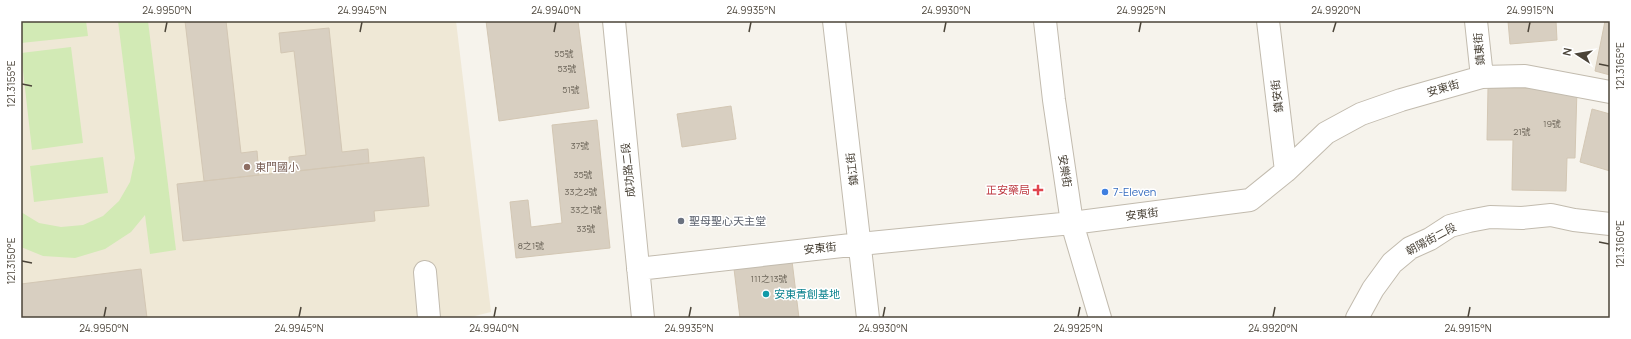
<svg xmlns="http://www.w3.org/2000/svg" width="1631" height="339" font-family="Manrope,'Noto Sans TC',sans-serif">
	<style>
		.education { fill: #efe8d6 }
		.green { fill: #d2eab5 }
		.building { fill: #d8cfc1; stroke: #d3c7b4 }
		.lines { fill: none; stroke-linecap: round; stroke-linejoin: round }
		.minor-casing { stroke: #c2bbae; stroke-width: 24 }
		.minor { stroke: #fff; stroke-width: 22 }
		.ticks { fill: none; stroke: #4b4439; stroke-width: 1.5 }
		.education-dot { fill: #8d6e63; stroke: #fff; stroke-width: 1.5 }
		.health-dot { fill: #e0444e; stroke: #fff; stroke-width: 1.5 }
		.shop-dot { fill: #3f7fe0; stroke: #fff; stroke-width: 1.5 }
		.worship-dot { fill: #6b7280; stroke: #fff; stroke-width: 1.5 }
		.culture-dot { fill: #0f9aa8; stroke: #fff; stroke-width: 1.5 }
		.labels { text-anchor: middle; stroke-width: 3; stroke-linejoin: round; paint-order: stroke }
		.number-label { font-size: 9px; fill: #6e675b }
		.street-label { font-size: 11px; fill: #4b4439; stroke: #fff }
		.education-label { font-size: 11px; fill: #785e54; stroke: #fff; text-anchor: start }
		.health-label { font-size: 11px; fill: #be3a42; stroke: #fff; text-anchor: end }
		.shop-label { font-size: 11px; fill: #366cbe; stroke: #fff; text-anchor: start }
		.worship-label { font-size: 11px; fill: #5b616d; stroke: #fff; text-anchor: start }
		.culture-label { font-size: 11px; fill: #0d838f; stroke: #fff; text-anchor: start }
		.neatline { fill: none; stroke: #4b4439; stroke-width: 1.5 }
		.ticks-label { font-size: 10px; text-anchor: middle; fill: #4b4439 }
	</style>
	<rect width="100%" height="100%" fill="#f6f3ec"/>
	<path class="education" d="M 21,21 L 456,21 L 491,312 L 467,318 L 21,318 Z"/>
	<path class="green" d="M 21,21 L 86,21 L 88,36 L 21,43 Z
		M 118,21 L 148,21 L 176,250 L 150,254 L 145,215 L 131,232 L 105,249 L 75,258 L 43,256 L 21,247 L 21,212 L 39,223 L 61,227 L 83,225 L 103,216 L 119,201 L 130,182 L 135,158 Z
		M 71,47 L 83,143 L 32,150 L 21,53 Z
		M 103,157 L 108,193 L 34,202 L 30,166 Z"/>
	<path class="building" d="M 185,21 L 226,21 L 241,153 L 257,151 L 259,175 L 204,181 Z
		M 486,21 L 578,21 L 589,108 L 499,121 Z
		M 1508,21 L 1556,21 L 1557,40 L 1510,44 Z
		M 1605,21 L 1610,21 L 1610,75 L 1595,71 Z
		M 329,28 L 342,152 L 368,149 L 369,163 L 290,172 L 289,157 L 306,155 L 294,51 L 281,53 L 279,33 Z
		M 1488,88 L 1577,89 L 1575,158 L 1567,158 L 1566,191 L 1512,190 L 1513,140 L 1487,140 Z
		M 731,106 L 736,139 L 682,147 L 677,114 Z
		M 1592,109 L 1610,114 L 1610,171 L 1580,162 Z
		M 597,120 L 610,248 L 516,258 L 510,202 L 528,200 L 531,227 L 562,223 L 552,125 Z
		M 424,157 L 429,206 L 374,211 L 375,221 L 183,241 L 177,184 Z
		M 792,261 L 799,318 L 740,318 L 734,269 Z
		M 141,269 L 147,318 L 21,318 L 21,284 Z"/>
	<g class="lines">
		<g class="minor-casing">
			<path id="minor" d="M 614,21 L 643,318
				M 834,21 L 868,318
				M 1045,21 L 1054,100 L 1072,223 L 1100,318
				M 1268,21 L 1286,171
				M 1476,21 L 1482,77
				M 638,269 L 860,244 L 1072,223 L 1250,200 L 1286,171 L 1326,133 L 1361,114 L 1401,100 L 1482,77 L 1525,76 L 1610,92
				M 425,272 L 429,318
				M 1357,318 L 1373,289 L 1392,263 L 1410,248 L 1430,239 L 1450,226 L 1469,221 L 1490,217 L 1522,218 L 1551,215 L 1574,220 L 1610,224"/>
		</g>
		<use href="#minor" class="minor"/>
	</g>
	<path class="ticks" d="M 165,32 L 167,22M 360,32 L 362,22M 554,32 L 556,22M 749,32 L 751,22M 944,32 L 946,22M 1139,32 L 1141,22M 1333,32 L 1336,22M 1528,32 L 1530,22M 1599,64 L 1609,66M 22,84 L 32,86M 1599,242 L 1609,244M 22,261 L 32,263M 104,317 L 106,307M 299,317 L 301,307M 494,317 L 496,307M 689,317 L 691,307M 883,317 L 885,307M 1078,317 L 1080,307M 1273,317 L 1275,307M 1468,317 L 1470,307"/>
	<circle class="education-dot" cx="247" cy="167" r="4"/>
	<path class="health-dot" d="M1036 184h4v4h4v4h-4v4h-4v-4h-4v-4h4z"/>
	<circle class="shop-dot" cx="1105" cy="192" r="4"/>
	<circle class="worship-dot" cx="681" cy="221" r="4"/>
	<circle class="culture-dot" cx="766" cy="294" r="4"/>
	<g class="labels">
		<g class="number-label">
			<text x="564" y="57">55號</text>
			<text x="567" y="72">53號</text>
			<text x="571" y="93">51號</text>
			<text x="1552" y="127">19號</text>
			<text x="1522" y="135">21號</text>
			<text x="580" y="149">37號</text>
			<text x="583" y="178">35號</text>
			<text x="581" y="195">33之2號</text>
			<text x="586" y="213">33之1號</text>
			<text x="586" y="232">33號</text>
			<text x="531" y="249">8之1號</text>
			<text x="769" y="282">111之13號</text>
		</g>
		<g class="street-label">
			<text transform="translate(1479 49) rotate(-95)" y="4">鎮東街</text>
			<text transform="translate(1443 88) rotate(-16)" y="4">安東街</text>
			<text transform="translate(1277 96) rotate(-97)" y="4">鎮安街</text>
			<text transform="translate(852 169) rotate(-97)" y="4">鎮江街</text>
			<text transform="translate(628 170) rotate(-96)" y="4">成功路二段</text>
			<text transform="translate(1065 171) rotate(81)" y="4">安樂街</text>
			<text transform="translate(1142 214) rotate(-7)" y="4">安東街</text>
			<text transform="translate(1431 239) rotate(-28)" y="4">朝陽街二段</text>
			<text transform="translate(820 248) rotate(-6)" y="4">安東街</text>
		</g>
		<g class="education-label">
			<text x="255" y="171">東門國小</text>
		</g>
		<g class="health-label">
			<text x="1030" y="194">正安藥局</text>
		</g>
		<g class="shop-label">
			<text x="1113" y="196">7-Eleven</text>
		</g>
		<g class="worship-label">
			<text x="689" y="225">聖母聖心天主堂</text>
		</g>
		<g class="culture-label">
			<text x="774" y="298">安東青創基地</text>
		</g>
	</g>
	<rect width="1631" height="339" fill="none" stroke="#ffffff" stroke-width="44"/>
	<g transform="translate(1577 54) rotate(282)" stroke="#ffffff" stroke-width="3" paint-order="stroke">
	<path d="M0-3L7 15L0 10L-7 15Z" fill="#4b4439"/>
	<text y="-6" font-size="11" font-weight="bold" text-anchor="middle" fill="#4b4439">N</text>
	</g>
	<rect x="22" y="22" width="1587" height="295" class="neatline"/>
	<g class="ticks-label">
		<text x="167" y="14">24.9950°N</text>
		<text x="362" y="14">24.9945°N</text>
		<text x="556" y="14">24.9940°N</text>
		<text x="751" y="14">24.9935°N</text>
		<text x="946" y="14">24.9930°N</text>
		<text x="1141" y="14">24.9925°N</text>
		<text x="1336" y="14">24.9920°N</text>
		<text x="1530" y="14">24.9915°N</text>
		<text transform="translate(1620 66) rotate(-90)" y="4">121.3165°E</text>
		<text transform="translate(11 84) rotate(-90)" y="4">121.3155°E</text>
		<text transform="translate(1620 244) rotate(-90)" y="4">121.3160°E</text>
		<text transform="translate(11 261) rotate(-90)" y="4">121.3150°E</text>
		<text x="104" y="332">24.9950°N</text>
		<text x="299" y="332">24.9945°N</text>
		<text x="494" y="332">24.9940°N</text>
		<text x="689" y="332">24.9935°N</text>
		<text x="883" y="332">24.9930°N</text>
		<text x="1078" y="332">24.9925°N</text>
		<text x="1273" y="332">24.9920°N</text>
		<text x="1468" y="332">24.9915°N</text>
	</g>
</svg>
